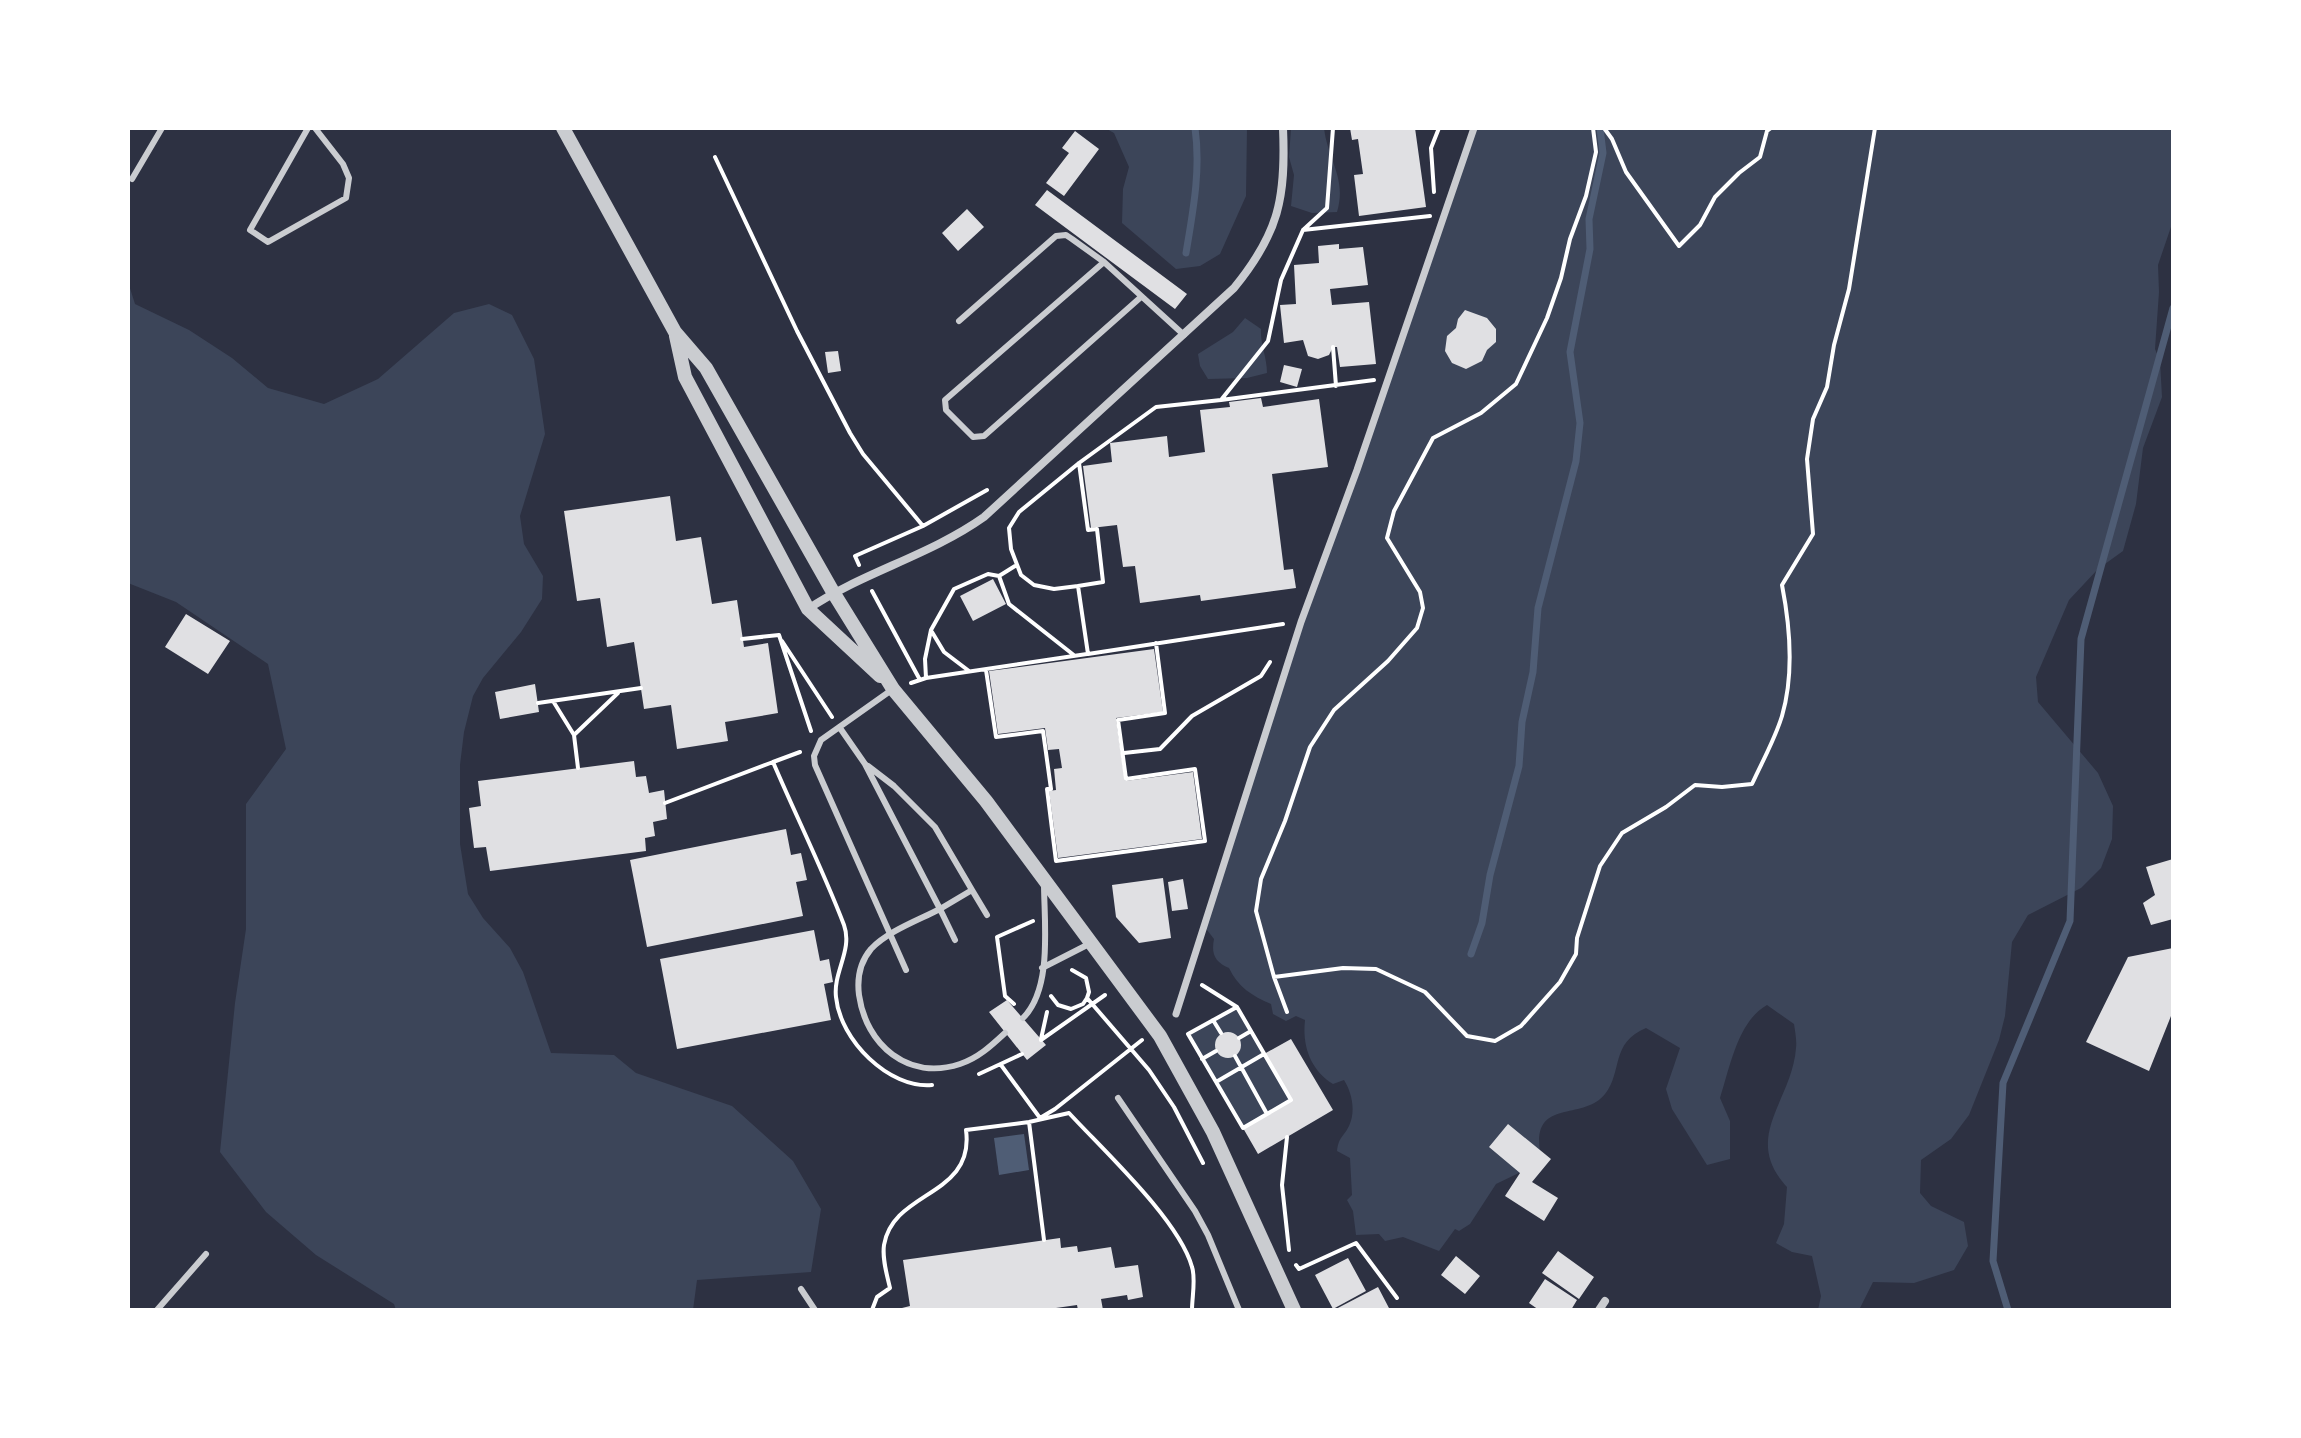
<svg xmlns="http://www.w3.org/2000/svg" width="2301" height="1438" font-family="Commissioner,sans-serif">
	<style>
		.green { fill: #3c4559 }
		.water { fill: #4f5d75 }
		.lines { fill: none; stroke-linecap: round; stroke-linejoin: round }
		.stream { stroke: #4f5d75; stroke-width: 7 }
		.building { fill: #e0e0e3 }
		.path { stroke: #fff; stroke-width: 4 }
		.service { stroke: #caccd0; stroke-width: 6 }
		.pedestrian { stroke: #caccd0; stroke-width: 7 }
		.minor { stroke: #caccd0; stroke-width: 8 }
		.tertiary { stroke: #caccd0; stroke-width: 14 }
	</style>
	<rect width="100%" height="100%" fill="#2d3142"/>
	<path class="green" d="M 1105,128 L 1247,128 L 1246,196 L 1220,254 L 1200,266 L 1176,269 L 1122,223 L 1123,189 L 1129,167 L 1114,133 Z
		M 1291,128 L 1324,128 C 1328,161 1347,178 1337,212 L 1312,213 L 1291,206 L 1294,175 L 1289,157 Z
		M 1474,128 L 2173,128 L 2173,221 L 2158,265 L 2159,292 L 2155,349 L 2160,361 L 2162,397 L 2143,448 L 2136,504 L 2123,551 L 2098,569 L 2069,600 L 2036,677 L 2038,702 L 2098,773 L 2113,806 L 2112,839 L 2101,868 L 2081,888 L 2028,915 L 2012,942 L 2005,1016 L 1999,1040 L 1969,1115 L 1951,1139 L 1921,1160 L 1920,1193 L 1931,1206 L 1964,1222 L 1968,1246 L 1954,1270 L 1914,1283 L 1873,1282 L 1859,1310 L 1818,1310 L 1821,1296 L 1812,1256 L 1792,1252 L 1776,1243 L 1784,1224 L 1787,1187 C 1741,1137 1792,1102 1796,1048 C 1797,1041 1795,1031 1794,1024 L 1767,1005 C 1738,1021 1730,1067 1720,1098 L 1730,1121 L 1730,1159 L 1707,1165 L 1672,1109 L 1666,1089 L 1680,1048 L 1646,1028 C 1610,1043 1623,1071 1605,1094 C 1583,1122 1532,1097 1540,1152 L 1523,1171 L 1496,1184 L 1470,1224 L 1459,1231 L 1455,1229 L 1439,1251 L 1403,1237 L 1385,1241 L 1379,1234 L 1356,1235 L 1353,1211 L 1347,1200 L 1352,1195 L 1350,1158 L 1337,1151 C 1339,1136 1343,1138 1349,1126 C 1356,1111 1352,1093 1344,1080 L 1333,1084 C 1311,1070 1302,1047 1305,1020 L 1296,1016 L 1286,1021 L 1273,1014 L 1271,1004 C 1252,996 1238,987 1229,968 C 1215,962 1211,954 1214,939 L 1204,926 L 1301,622 Z
		M 128,282 L 135,304 L 189,330 L 232,358 L 268,388 L 324,404 L 378,379 L 454,313 L 489,304 L 512,315 L 534,359 L 545,434 L 520,516 L 524,544 L 543,576 L 542,599 L 521,632 L 483,678 L 473,696 L 464,732 L 460,765 L 460,844 L 468,894 L 483,918 L 510,948 L 523,972 L 551,1053 L 614,1055 L 636,1073 L 732,1106 L 793,1161 L 821,1209 L 811,1272 L 697,1280 L 693,1310 L 396,1310 L 394,1304 L 316,1255 L 266,1212 L 220,1152 L 235,1003 L 246,929 L 246,804 L 286,749 L 268,664 L 176,602 L 128,583 Z
		M 1245,318 L 1261,329 C 1260,344 1267,357 1267,373 L 1247,378 L 1208,379 L 1200,366 L 1198,354 L 1233,332 Z
		M 1237,1007 L 1291,1100 L 1243,1128 L 1188,1034 Z"/>
	<path class="water" d="M 1024,1134 L 1029,1170 L 999,1175 L 994,1138 Z"/>
	<g class="lines">
		<path class="stream" d="M 1186,253 C 1193,211 1201,170 1195,128
			M 1471,954 L 1482,923 L 1490,875 L 1519,766 L 1522,722 L 1533,672 L 1538,608 L 1576,461 L 1580,423 L 1570,352 L 1590,249 L 1589,219 L 1603,153 L 1600,128
			M 2008,1310 L 1993,1261 L 2003,1083 L 2070,921 L 2081,639 L 2173,308"/>
	</g>
	<path class="building" d="M 1350,128 L 1415,128 L 1426,207 L 1359,216 L 1354,175 L 1363,174 L 1358,139 L 1352,140 Z
		M 1075,131 L 1099,149 L 1064,196 L 1046,183 L 1069,153 L 1062,148 Z
		M 1047,190 L 1187,294 L 1175,309 L 1035,205 Z
		M 967,209 L 984,227 L 958,251 L 942,233 Z
		M 1339,244 L 1339,249 L 1363,247 L 1368,285 L 1330,289 L 1332,305 L 1369,302 L 1376,364 L 1340,367 L 1337,347 L 1333,347 L 1329,355 L 1318,359 L 1308,356 L 1303,340 L 1284,343 L 1280,305 L 1296,304 L 1294,265 L 1319,263 L 1318,246 Z
		M 1465,310 L 1487,318 L 1496,329 L 1496,342 L 1487,350 L 1482,361 L 1466,369 L 1452,363 L 1445,351 L 1447,336 L 1456,328 L 1458,319 Z
		M 838,351 L 841,371 L 828,373 L 825,352 Z
		M 1284,365 L 1302,369 L 1297,387 L 1280,382 Z
		M 1261,398 L 1263,407 L 1319,399 L 1328,467 L 1272,474 L 1284,570 L 1293,569 L 1296,588 L 1201,601 L 1200,595 L 1140,603 L 1135,566 L 1123,567 L 1117,525 L 1091,528 L 1083,466 L 1112,462 L 1110,443 L 1167,436 L 1169,457 L 1205,452 L 1200,410 L 1230,407 L 1229,402 Z
		M 670,496 L 676,541 L 701,537 L 712,604 L 737,600 L 744,647 L 768,643 L 778,713 L 725,722 L 728,741 L 677,749 L 671,705 L 644,709 L 634,642 L 607,647 L 600,598 L 577,601 L 564,511 Z
		M 993,579 L 1006,604 L 973,621 L 960,596 Z
		M 186,614 L 230,641 L 208,674 L 165,647 Z
		M 1154,649 L 1163,712 L 1116,718 L 1125,781 L 1193,772 L 1202,839 L 1058,858 L 1049,791 L 1056,790 L 1054,769 L 1062,768 L 1059,749 L 1048,750 L 1045,728 L 998,734 L 989,671 Z
		M 535,684 L 539,712 L 500,719 L 495,692 Z
		M 634,761 L 636,777 L 646,776 L 649,793 L 664,790 L 667,819 L 653,822 L 655,836 L 645,838 L 646,851 L 490,871 L 486,847 L 474,848 L 469,808 L 481,806 L 478,781 Z
		M 786,829 L 791,855 L 801,853 L 807,880 L 796,882 L 803,916 L 647,947 L 630,860 Z
		M 2173,859 L 2173,919 L 2151,925 L 2143,903 L 2155,895 L 2146,867 Z
		M 1163,878 L 1171,938 L 1139,943 L 1116,917 L 1112,885 Z
		M 1183,879 L 1188,909 L 1172,911 L 1168,882 Z
		M 814,930 L 820,961 L 829,959 L 833,982 L 824,984 L 831,1020 L 677,1049 L 660,959 Z
		M 2173,948 L 2173,1011 L 2149,1071 L 2086,1042 L 2128,957 Z
		M 1007,1000 L 1046,1045 L 1027,1060 L 989,1012 Z
		M1215 1045a13 13 0 1 1 26 0a13 13 0 1 1-26 0Z
		M 1291,1039 L 1333,1110 L 1258,1154 L 1243,1128 L 1291,1100 L 1264,1054 Z
		M 1508,1124 L 1551,1159 L 1532,1182 L 1558,1198 L 1544,1221 L 1505,1196 L 1520,1173 L 1489,1147 Z
		M 1060,1238 L 1061,1248 L 1077,1246 L 1078,1252 L 1111,1247 L 1115,1268 L 1138,1265 L 1143,1297 L 1128,1300 L 1127,1295 L 1101,1299 L 1103,1310 L 1078,1310 L 1077,1305 L 1042,1310 L 894,1310 L 910,1306 L 903,1260 Z
		M 1558,1251 L 1594,1277 L 1579,1299 L 1542,1273 Z
		M 1456,1256 L 1480,1276 L 1465,1294 L 1441,1275 Z
		M 1348,1258 L 1366,1291 L 1333,1309 L 1315,1275 Z
		M 1545,1279 L 1577,1300 L 1571,1310 L 1539,1310 L 1529,1303 Z
		M 1378,1287 L 1390,1310 L 1334,1310 Z"/>
	<g class="lines">
		<path class="path" d="M 1604,128 L 1612,139 L 1626,172 L 1679,246 L 1700,225 L 1715,197 L 1739,173 L 1760,157 L 1767,131 L 1771,128
			M 715,157 L 797,331 L 850,433 L 863,454 L 923,526 L 855,556 L 859,565
			M 1434,192 L 1431,148 L 1439,128
			M 1303,230 L 1430,216
			M 1333,347 L 1336,386
			M 1221,400 L 1374,380
			M 923,526 L 987,490
			M 999,576 L 1009,604 L 1075,656
			M 1078,586 L 1103,582 L 1097,529 L 1088,530 L 1079,463
			M 872,591 L 920,680
			M 1283,624 L 1088,654 L 1078,586 L 1054,589 L 1034,585 L 1021,575 L 1011,549 L 1009,528 L 1019,512 L 1079,463 L 1156,407 L 1221,400 L 1268,341 L 1281,280 L 1303,230 L 1327,208 L 1333,128
			M 932,632 L 944,652 L 969,671
			M 742,639 L 779,635 L 811,731
			M 782,641 L 832,717
			M 986,670 L 996,737 L 1043,731 L 1051,789 L 1047,789 L 1056,861 L 1205,841 L 1195,769 L 1126,779 L 1118,720 L 1165,713 L 1156,643
			M 926,678 L 925,659 L 931,630 L 954,589 L 988,574 L 999,576 L 1015,566
			M 911,683 L 926,678 L 1087,654
			M 553,701 L 574,735
			M 538,703 L 641,688
			M 800,752 L 773,762 C 796,816 823,870 844,925 C 853,950 833,972 836,997 C 840,1040 889,1089 932,1085
			M 1124,753 L 1160,749 L 1192,716 L 1261,676 L 1270,662
			M 578,768 L 574,735 L 618,693
			M 665,803 L 773,762
			M 1072,970 L 1086,978 L 1089,992 L 1087,998 L 1149,1070 L 1174,1107 L 1203,1163
			M 1274,977 L 1343,968 L 1376,969 L 1425,992 L 1467,1036 L 1495,1041 L 1521,1026 L 1560,982 L 1576,954 L 1577,938 L 1600,866 L 1622,833 L 1666,807 L 1695,785 L 1722,787 L 1752,784 C 1762,762 1775,739 1782,716 C 1794,675 1790,626 1782,585 L 1813,534 L 1807,459 L 1813,419 L 1827,387 L 1834,345 L 1849,289 L 1875,128
			M 1202,985 L 1237,1007
			M 1051,996 L 1058,1005 L 1071,1009 L 1083,1004 L 1087,998
			M 1014,1004 L 1005,996 L 997,937 L 1033,921
			M 1237,1007 L 1291,1100 L 1243,1128 L 1188,1034 Z
			M 1287,1012 L 1274,977 L 1256,911 L 1261,879 L 1285,821 L 1310,747 L 1334,710 L 1388,661 L 1417,628 L 1423,608 L 1420,592 L 1387,538 L 1394,511 L 1433,438 L 1481,413 L 1516,384 L 1547,318 L 1561,278 L 1570,239 L 1586,196 L 1596,152 L 1593,128
			M 1213,1020 L 1221,1033
			M 1239,1038 L 1251,1031
			M 1041,1039 L 1047,1012
			M 1041,1040 L 1105,995
			M 1235,1056 L 1267,1114
			M 1202,1059 L 1216,1051
			M 1001,1065 L 1040,1118 L 1055,1109 L 1142,1040
			M 979,1074 L 1022,1054
			M 1216,1082 L 1264,1054
			M 1029,1122 L 1044,1240
			M 1287,1137 L 1282,1185 L 1289,1250
			M 1296,1265 L 1299,1269 L 1356,1243 L 1397,1298
			M 872,1310 L 877,1297 L 890,1288 C 887,1275 882,1259 884,1245 C 893,1190 975,1197 966,1130 L 1029,1122 L 1069,1113 C 1103,1150 1179,1220 1192,1267 C 1196,1279 1192,1297 1192,1310"/>
		<path class="service" d="M 308,128 L 250,230 L 268,242 L 346,198 L 349,178 L 343,164 L 315,128
			M 132,179 L 162,128
			M 1104,262 L 945,400 L 946,410 L 973,437 L 984,436 L 1141,297
			M 959,321 L 1056,236 L 1066,235 L 1072,239 L 1104,262 L 1184,335
			M 893,689 L 821,740 L 814,756 L 815,765 L 906,970
			M 840,728 L 865,764 L 940,909 C 919,920 888,931 871,949 C 860,962 857,979 859,995 C 866,1045 908,1081 960,1064 C 978,1058 991,1046 1005,1033
			M 868,766 L 894,786 L 935,827 L 972,890 L 940,909 L 955,940
			M 972,890 L 987,915
			M 1042,968 L 1089,944
			M 1023,1018 C 1053,988 1044,923 1044,883
			M 1118,1098 L 1195,1211 L 1208,1235 L 1239,1310
			M 801,1289 L 815,1310
			M 157,1310 L 206,1254"/>
		<path class="pedestrian" d="M 1176,1014 L 1301,622 L 1357,470 L 1474,128"/>
		<path class="minor" d="M 808,609 C 863,572 929,556 984,517 L 1234,288 C 1279,233 1286,198 1283,128
			M 1599,1310 L 1605,1301"/>
		<path class="tertiary" d="M 563,128 L 675,332 L 706,368 L 833,592 L 893,689 L 986,801 L 1160,1036 L 1213,1132 L 1294,1310
			M 676,336 L 685,377 L 808,609 L 880,676"/>
	</g>
	<rect width="2301" height="1438" fill="none" stroke="#ffffff" stroke-width="260"/>
</svg>
